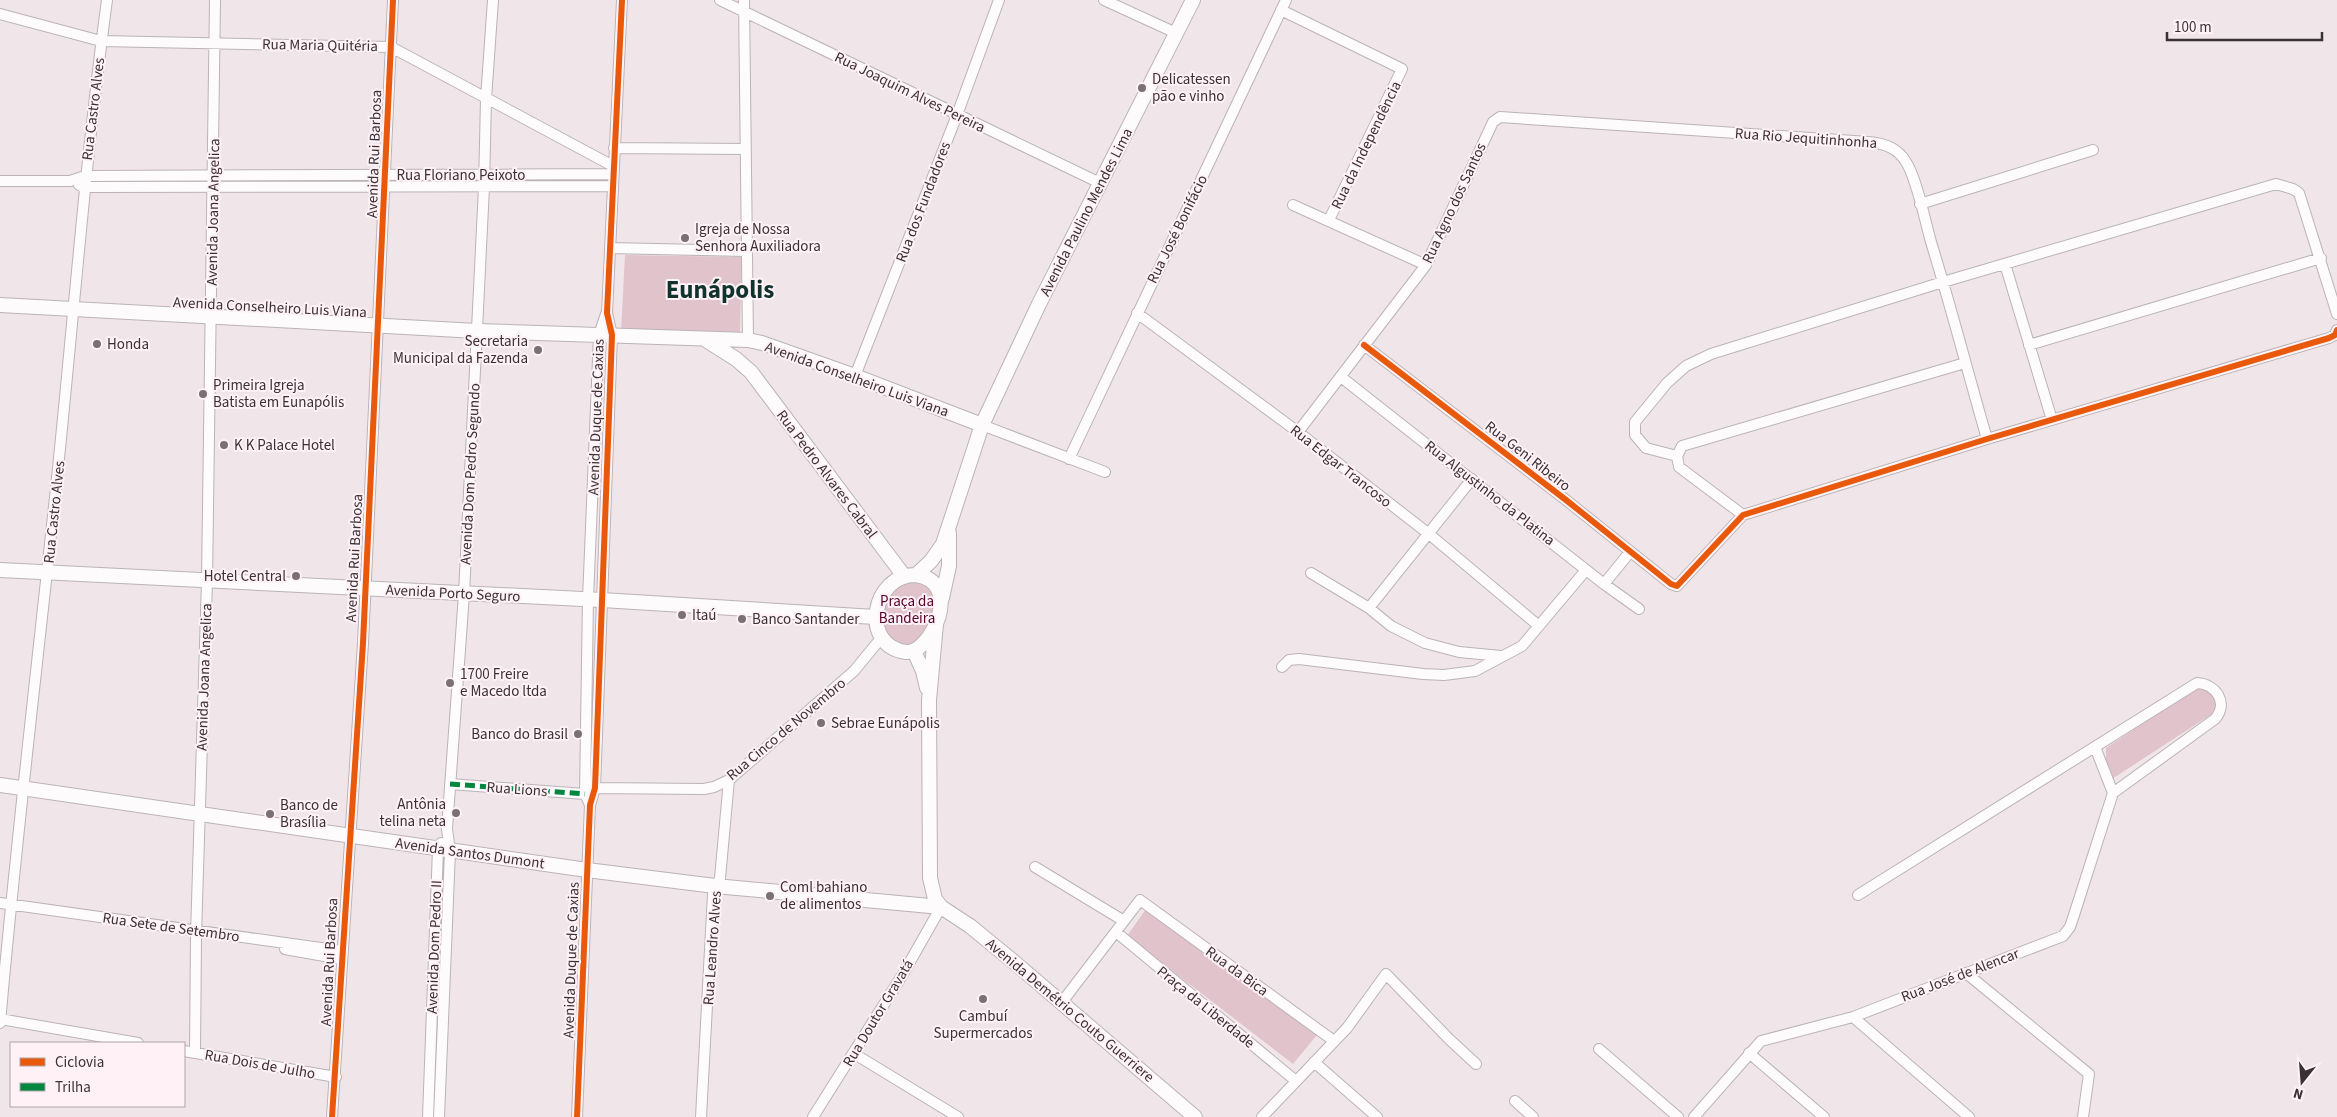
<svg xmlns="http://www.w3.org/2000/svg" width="2337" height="1117" font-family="'Source Sans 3',sans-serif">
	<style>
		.green { fill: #e1c3cc }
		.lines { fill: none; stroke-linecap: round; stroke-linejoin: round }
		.minor-casing { stroke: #bbb3b6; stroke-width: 12 }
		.major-casing { stroke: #bbb3b6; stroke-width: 16 }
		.minor { stroke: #fdfbfc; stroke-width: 10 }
		.major { stroke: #fdfbfc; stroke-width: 14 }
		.quiet { stroke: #00873e; stroke-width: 5; stroke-dasharray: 10 5; stroke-linecap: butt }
		.cycleway-casing { stroke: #fff1f5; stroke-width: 9 }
		.cycleway { stroke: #e8590c; stroke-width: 6 }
		.poi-dot { fill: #797173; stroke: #fff1f5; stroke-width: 2 }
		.labels { text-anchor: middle; stroke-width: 4; stroke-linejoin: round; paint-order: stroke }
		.street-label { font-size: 15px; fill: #393234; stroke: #fff1f5 }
		.poi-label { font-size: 15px; fill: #393234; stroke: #fff1f5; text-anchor: start }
		.park-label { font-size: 15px; fill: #56022c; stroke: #fff1f5 }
		.town-label { font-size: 25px; font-weight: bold; fill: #11332d; stroke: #fff1f5 }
	</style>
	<rect width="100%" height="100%" fill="#f0e6e9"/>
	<path class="green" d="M 625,255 L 742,257 L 740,332 L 621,331 Z
		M 905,582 L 920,583 L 932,589 C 933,594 936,600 935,604 C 932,622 921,643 903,647 L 885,635 L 882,623 L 885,598 Z
		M 2198,687 L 2208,689 L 2217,702 L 2215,712 L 2112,779 L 2106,771 L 2106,748 Z
		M 1146,909 L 1317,1035 L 1293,1064 L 1127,936 Z"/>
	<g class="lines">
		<g class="minor-casing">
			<path id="minor" d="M 720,0 L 1100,183
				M 744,0 L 748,340
				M 1104,0 L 1176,33
				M 1281,10 L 1402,69 L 1329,220
				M 0,14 L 101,41 L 391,47 L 613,166
				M 614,148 L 746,149
				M 0,181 L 70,181 L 85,176 L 613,174
				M 79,185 L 84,187 L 612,186
				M 1920,204 L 2093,150
				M 1293,205 L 1426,265
				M 610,248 L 747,251
				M 2005,264 L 2052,420
				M 1137,313 L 1298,432 L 1429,534 L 1539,626
				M 1364,345 L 1566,500 L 1671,584 L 1677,586 L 1743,515 L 1987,439 L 2329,338 L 2335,335 L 2337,330
				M 2029,345 L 2321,258
				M 855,376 L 957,115 L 999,0
				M 1341,377 L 1604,584 L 1639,609
				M 982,425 L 1105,472
				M 1298,432 L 1426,265 L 1493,122 L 1500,117 L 1868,142 C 1884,143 1898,148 1906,162 C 1917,179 1925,221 1931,242 C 1951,307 1968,373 1987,439
				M 1677,456 L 1646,448 L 1635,435 L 1635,422 L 1667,383 L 1686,366 L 1711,354 L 1943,282 L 2276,184 L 2293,189 L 2299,193 L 2337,314
				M 1069,459 L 1286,0
				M 1743,515 L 1679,467 L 1677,456 L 1682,446 L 1965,363
				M 1311,573 L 1369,608 L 1391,626 L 1425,643 L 1459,652 L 1501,656
				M 1604,584 L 1630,552
				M 1369,608 L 1472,479
				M 1282,667 L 1289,660 L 1299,659 L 1423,674 L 1444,675 L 1475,671 L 1522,646 L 1586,570
				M 450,784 L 585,794
				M 589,791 L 595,788 L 704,789 L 714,787 L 729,780 L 854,671 L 882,637
				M 590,805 L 585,794 L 588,599 L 599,335 L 606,314
				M 1035,867 L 1124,921
				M 1858,895 L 2197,683 C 2216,684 2229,703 2215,719 L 2113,793
				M 0,903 L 342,951
				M 1116,932 L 1296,1081
				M 285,949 L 341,959
				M 1966,973 L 2089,1074 L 2083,1117
				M 1062,1002 L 1140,900 L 1334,1041
				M 1853,1017 L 1969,1117
				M 0,1019 L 138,1043
				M 0,1023 C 16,838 39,653 58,468 C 74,312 86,155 107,0
				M 1599,1049 L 1678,1117
				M 184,1051 L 336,1077
				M 195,1053 L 196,935 L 207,581 L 215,0
				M 853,1053 L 958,1117
				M 1749,1053 L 1824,1117
				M 1314,1062 L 1377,1117
				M 1515,1101 L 1533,1117
				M 332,1117 L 363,643 L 393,0
				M 428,1117 L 438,849 L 441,843
				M 439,1117 L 450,851 L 447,829 L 464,594 L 484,187 L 486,99 L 493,0
				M 577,1117 L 590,805 L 595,788 L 612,335 L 607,313 L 622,0
				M 701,1117 L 713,894 L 720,878 L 729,780
				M 813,1117 L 903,974 L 941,907
				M 1262,1117 L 1347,1028 L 1386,974 L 1449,1039 L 1476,1064
				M 1694,1117 L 1761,1041 L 1853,1017 L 2063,936 L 2070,927 L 2074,915 L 2113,793 L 2095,747"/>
		</g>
		<g class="major-casing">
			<path id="major" d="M 0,305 L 477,331 L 748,340 L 762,343 L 855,376 L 982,425
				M 706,340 L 736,359 L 751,372 L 904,576
				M 0,570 L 602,600 L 875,617
				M 916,575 L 931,561 L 943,544 L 982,425 L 1039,304 L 1193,0
				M 916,575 C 965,582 930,655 906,652 C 859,646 872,574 916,575 Z
				M 942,598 L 949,566 L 949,533
				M 936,624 L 929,700 L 930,878 L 935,899 L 941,907 L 970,926 L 1014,962 L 1195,1117
				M 914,651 L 923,671 L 927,688
				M 0,785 L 587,870 L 715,886 L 941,907"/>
		</g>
		<use href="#minor" class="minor"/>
		<use href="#major" class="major"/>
		<path class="quiet" d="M 450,784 L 585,794"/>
		<g class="cycleway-casing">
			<path id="cycleway" d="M 1364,345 L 1566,500 L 1671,584 L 1677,586 L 1743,515 L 1987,439 L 2329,338 L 2335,335 L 2337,330
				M 332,1117 L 363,643 L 393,0
				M 577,1117 L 590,805 L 595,788 L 612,335 L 607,313 L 622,0"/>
		</g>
		<use href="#cycleway" class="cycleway"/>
	</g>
	<g class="poi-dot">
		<circle cx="1142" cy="88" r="5"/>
		<circle cx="685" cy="238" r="5"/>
		<circle cx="97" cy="344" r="5"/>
		<circle cx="538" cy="350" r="5"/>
		<circle cx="203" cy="394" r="5"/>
		<circle cx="224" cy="445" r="5"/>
		<circle cx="296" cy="576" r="5"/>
		<circle cx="682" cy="615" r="5"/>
		<circle cx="742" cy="619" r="5"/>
		<circle cx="450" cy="683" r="5"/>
		<circle cx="821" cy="723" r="5"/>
		<circle cx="578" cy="734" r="5"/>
		<circle cx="456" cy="813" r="5"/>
		<circle cx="270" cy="814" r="5"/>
		<circle cx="770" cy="896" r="5"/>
		<circle cx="983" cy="999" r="5"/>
	</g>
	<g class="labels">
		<g class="street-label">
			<text transform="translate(320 45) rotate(1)" y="5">Rua Maria Quitéria</text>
			<text transform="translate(910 92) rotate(26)" y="5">Rua Joaquim Alves Pereira</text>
			<text transform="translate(93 109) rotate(-83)" y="5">Rua Castro Alves</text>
			<text transform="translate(1806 138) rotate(4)" y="5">Rua Rio Jequitinhonha</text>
			<text transform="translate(1366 145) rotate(-64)" y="5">Rua da Independência</text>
			<text transform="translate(374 154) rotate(-88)" y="5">Avenida Rui Barbosa</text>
			<text x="461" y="180">Rua Floriano Peixoto</text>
			<text transform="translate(923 202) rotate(-69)" y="5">Rua dos Fundadores</text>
			<text transform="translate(1454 203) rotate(-65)" y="5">Rua Agno dos Santos</text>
			<text transform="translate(213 212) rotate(-89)" y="5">Avenida Joana Angelica</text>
			<text transform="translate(1086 212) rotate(-63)" y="5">Avenida Paulino Mendes Lima</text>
			<text transform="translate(1177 229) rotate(-64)" y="5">Rua José Bonifácio</text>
			<text transform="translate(270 307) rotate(3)" y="5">Avenida Conselheiro Luis Viana</text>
			<text transform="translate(857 379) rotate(20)" y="5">Avenida Conselheiro Luis Viana</text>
			<text transform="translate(596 417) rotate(-88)" y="5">Avenida Duque de Caxias</text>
			<text transform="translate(1528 456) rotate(38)" y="5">Rua Geni Ribeiro</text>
			<text transform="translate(1341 466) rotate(38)" y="5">Rua Edgar Trancoso</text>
			<text transform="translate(470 474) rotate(-87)" y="5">Avenida Dom Pedro Segundo</text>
			<text transform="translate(827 474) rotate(53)" y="5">Rua Pedro Alvares Cabral</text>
			<text transform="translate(1490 493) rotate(38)" y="5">Rua Algustinho da Platina</text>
			<text transform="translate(54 512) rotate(-84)" y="5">Rua Castro Alves</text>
			<text transform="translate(354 558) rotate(-87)" y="5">Avenida Rui Barbosa</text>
			<text transform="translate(453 593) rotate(3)" y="5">Avenida Porto Seguro</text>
			<text transform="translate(204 677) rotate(-88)" y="5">Avenida Joana Angelica</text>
			<text transform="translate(786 729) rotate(-40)" y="5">Rua Cinco de Novembro</text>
			<text transform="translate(517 789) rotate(4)" y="5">Rua Lions</text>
			<text transform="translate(470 853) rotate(8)" y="5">Avenida Santos Dumont</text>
			<text transform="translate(171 927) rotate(8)" y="5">Rua Sete de Setembro</text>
			<text transform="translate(434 947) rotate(-88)" y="5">Avenida Dom Pedro II</text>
			<text transform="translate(712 948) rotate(-86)" y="5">Rua Leandro Alves</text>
			<text transform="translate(571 960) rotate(-88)" y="5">Avenida Duque de Caxias</text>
			<text transform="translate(329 962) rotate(-87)" y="5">Avenida Rui Barbosa</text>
			<text transform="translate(1237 971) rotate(36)" y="5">Rua da Bica</text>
			<text transform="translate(1960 975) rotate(-21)" y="5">Rua José de Alencar</text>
			<text transform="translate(1206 1007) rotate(39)" y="5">Praça da Liberdade</text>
			<text transform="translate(1070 1010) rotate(40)" y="5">Avenida Demétrio Couto Guerriere</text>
			<text transform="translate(878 1013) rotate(-59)" y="5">Rua Doutor Gravatá</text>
			<text transform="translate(260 1064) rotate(10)" y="5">Rua Dois de Julho</text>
		</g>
		<g class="poi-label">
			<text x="1152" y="84">Delicatessen<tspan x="1152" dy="17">pão e vinho</tspan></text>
			<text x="695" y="234">Igreja de Nossa<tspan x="695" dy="17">Senhora Auxiliadora</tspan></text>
			<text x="528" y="346" text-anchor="end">Secretaria<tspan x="528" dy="17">Municipal da Fazenda</tspan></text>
			<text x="107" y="349">Honda</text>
			<text x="213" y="390">Primeira Igreja<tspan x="213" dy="17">Batista em Eunapólis</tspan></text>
			<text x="234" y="450">K K Palace Hotel</text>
			<text x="286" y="581" text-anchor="end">Hotel Central</text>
			<text x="692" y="620">Itaú</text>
			<text x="752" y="624">Banco Santander</text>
			<text x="460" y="679">1700 Freire<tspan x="460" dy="17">e Macedo ltda</tspan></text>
			<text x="831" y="728">Sebrae Eunápolis</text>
			<text x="568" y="739" text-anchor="end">Banco do Brasil</text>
			<text x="446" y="809" text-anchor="end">Antônia<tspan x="446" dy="17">telina neta</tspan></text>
			<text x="280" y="810">Banco de<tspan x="280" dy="17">Brasília</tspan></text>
			<text x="780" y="892">Coml bahiano<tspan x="780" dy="17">de alimentos</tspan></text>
			<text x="983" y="1021" text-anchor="middle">Cambuí<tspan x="983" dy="17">Supermercados</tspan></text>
		</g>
		<g class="park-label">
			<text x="907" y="606">Praça da<tspan x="907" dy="17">Bandeira</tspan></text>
		</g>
		<g class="town-label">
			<text x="720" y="298">Eunápolis</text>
		</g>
	</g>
	<rect x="10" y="1042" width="175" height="65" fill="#fff1f5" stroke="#b0a5a8"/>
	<rect x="20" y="1058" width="25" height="8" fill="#e8590c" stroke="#b0a5a8"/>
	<text x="55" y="1067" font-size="15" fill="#393234">Ciclovia</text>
	<rect x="20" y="1083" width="25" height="8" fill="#00873e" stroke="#b0a5a8"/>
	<text x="55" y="1092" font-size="15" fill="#393234">Trilha</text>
	<g transform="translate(2302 1082) rotate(197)" stroke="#fff1f5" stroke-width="4" paint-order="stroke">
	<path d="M0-4L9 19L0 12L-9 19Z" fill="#393234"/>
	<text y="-8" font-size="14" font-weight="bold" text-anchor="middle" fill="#393234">N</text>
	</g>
	<path d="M2167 32v8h155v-8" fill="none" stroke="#393234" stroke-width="2.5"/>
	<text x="2174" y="32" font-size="15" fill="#393234" stroke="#fff1f5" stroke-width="4" paint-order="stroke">100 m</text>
</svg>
